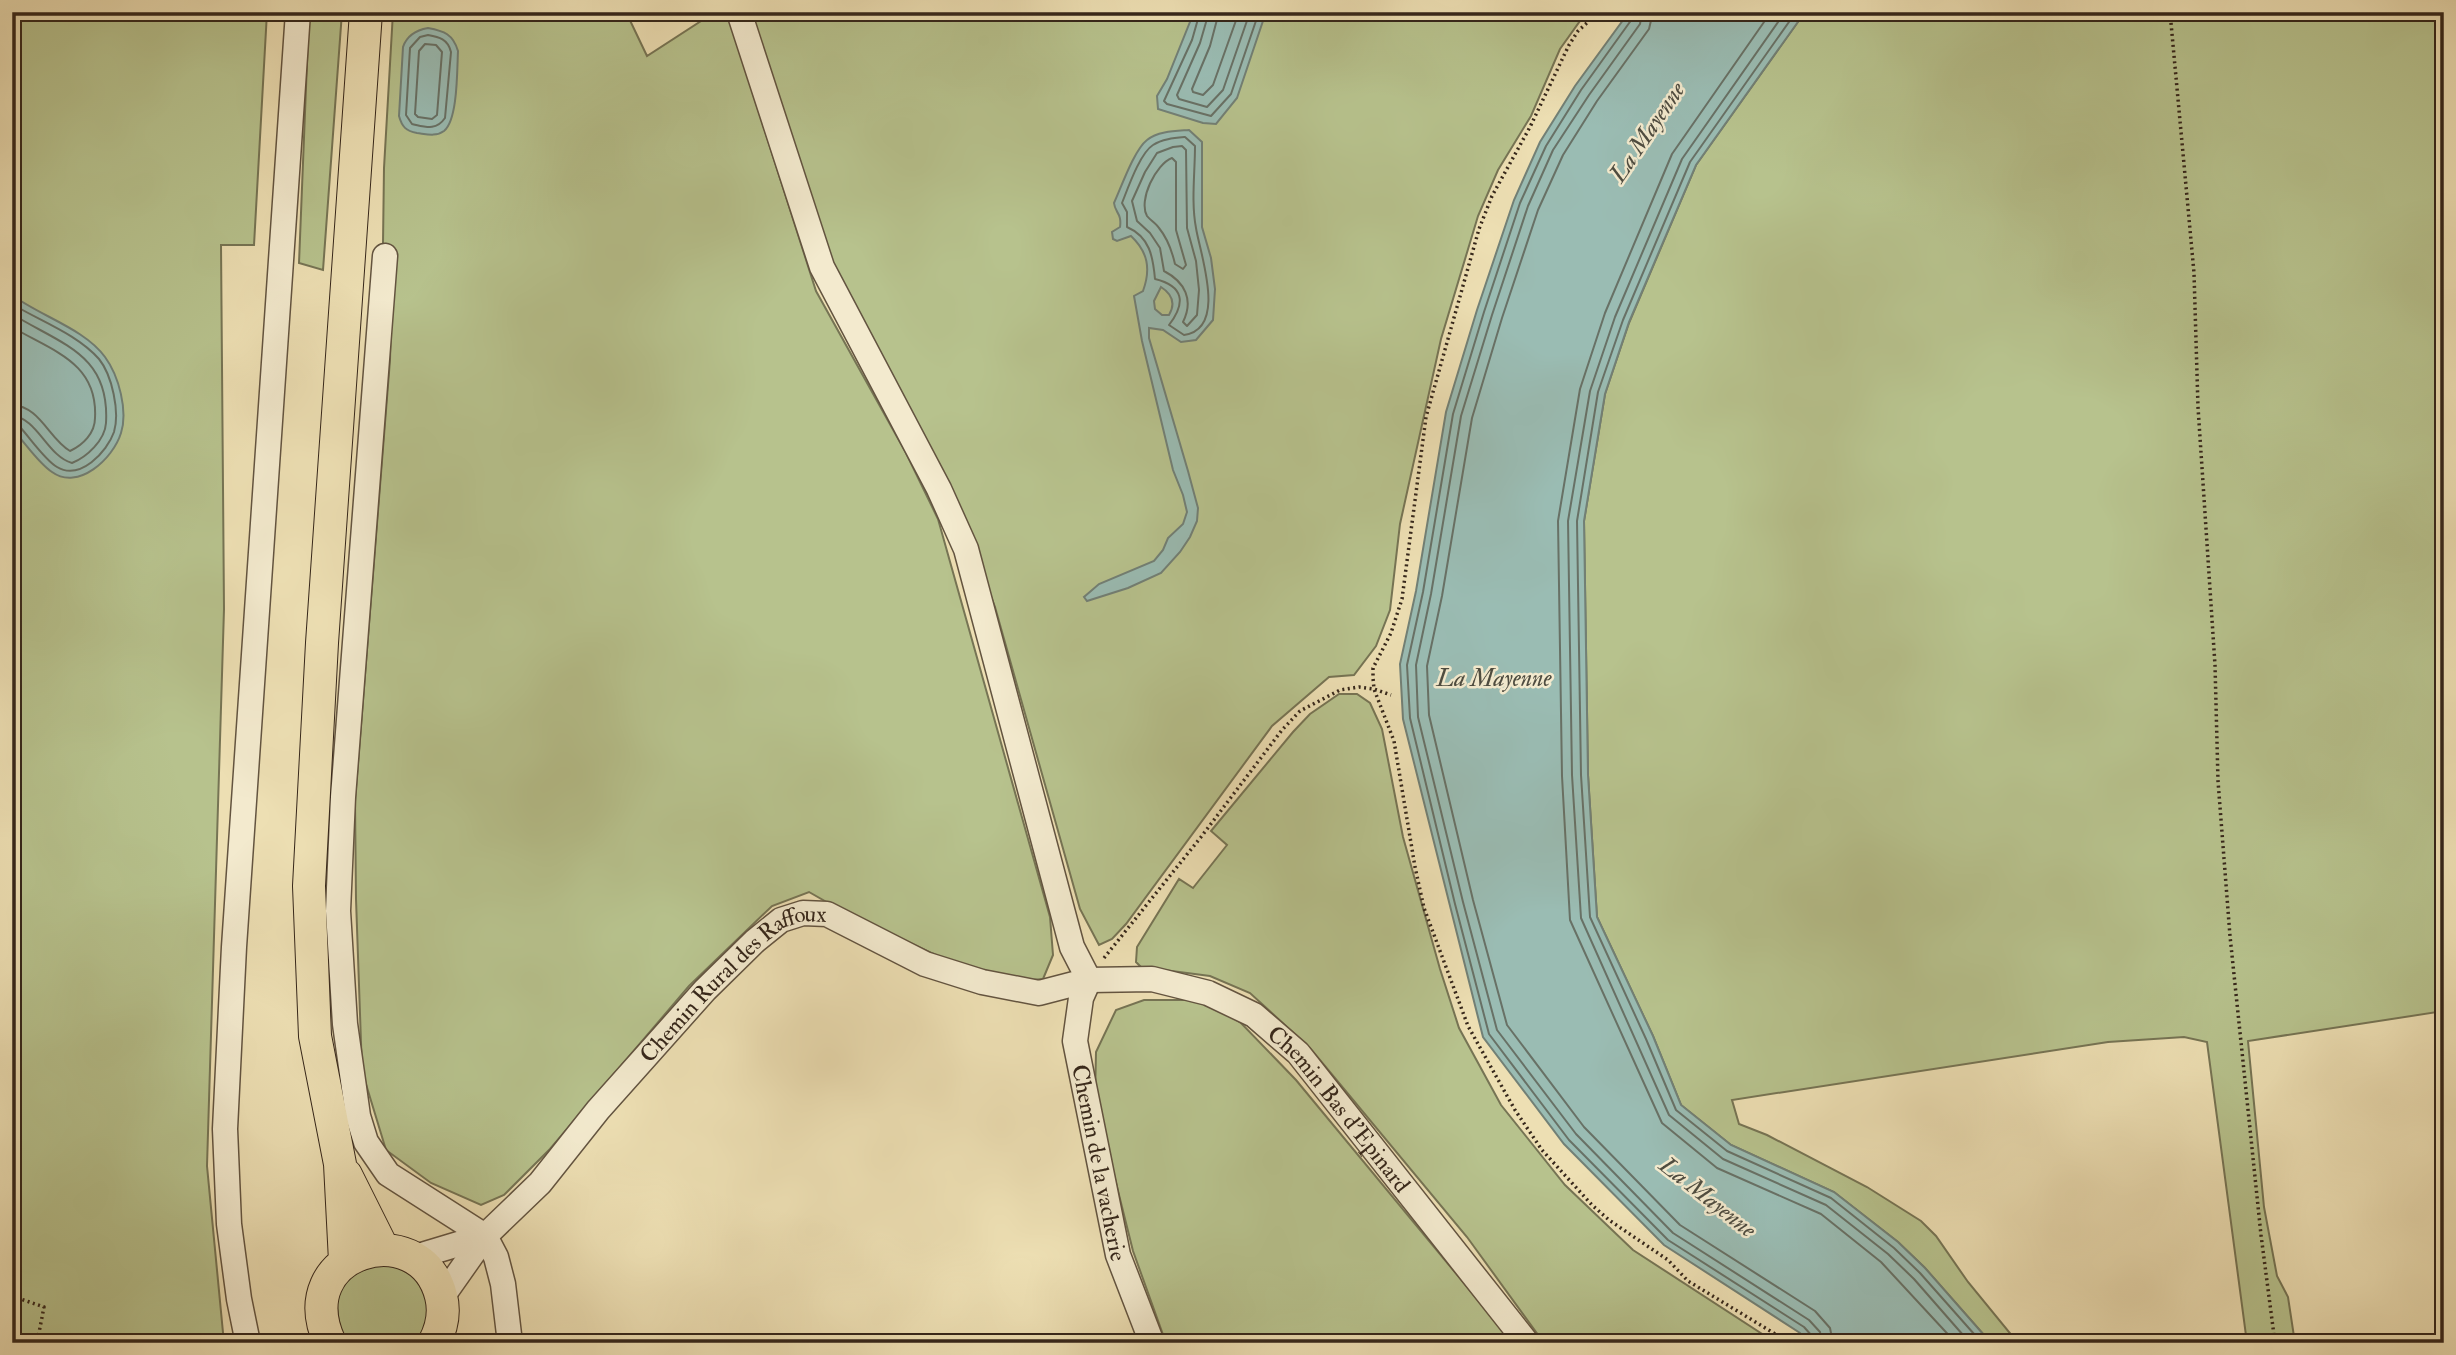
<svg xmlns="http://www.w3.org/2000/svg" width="2456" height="1355" font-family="'IM FELL Double Pica',serif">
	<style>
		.green { fill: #b7c28d; stroke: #767454; stroke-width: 2 }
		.water { fill: #9abcb3; stroke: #728076; stroke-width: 2; fill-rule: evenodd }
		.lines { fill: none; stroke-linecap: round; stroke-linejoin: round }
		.shore { stroke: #687166; stroke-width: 2 }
		.minor-casing { stroke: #635440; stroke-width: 27 }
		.major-casing { stroke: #35261a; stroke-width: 34 }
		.path { stroke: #35261a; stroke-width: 3.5; stroke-dasharray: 2 3.5; stroke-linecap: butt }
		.minor { stroke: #f3eace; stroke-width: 24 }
		.major { stroke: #eddfb3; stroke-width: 32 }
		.labels { text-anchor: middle; stroke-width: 5; stroke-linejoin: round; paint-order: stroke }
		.street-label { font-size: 23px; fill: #35261a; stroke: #f3eace }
		.water-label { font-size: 24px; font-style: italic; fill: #4e4c40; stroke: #f3eace }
	</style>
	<rect width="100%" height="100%" fill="#eddfb3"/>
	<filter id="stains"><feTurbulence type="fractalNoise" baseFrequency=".00286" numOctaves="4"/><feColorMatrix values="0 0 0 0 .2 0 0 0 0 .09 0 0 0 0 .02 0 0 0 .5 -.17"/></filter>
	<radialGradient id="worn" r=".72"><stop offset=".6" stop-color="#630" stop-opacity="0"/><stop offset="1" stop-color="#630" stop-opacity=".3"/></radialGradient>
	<path class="green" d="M 12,12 L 267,12 L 254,245 L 221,245 L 224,609 L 207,1166 L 224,1343 L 12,1343 Z
		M 309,12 L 342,12 L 323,270 L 299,263 Z
		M 393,12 L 626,12 L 647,56 L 715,12 L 727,12 L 816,291 L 906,453 L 938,519 L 1050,917 L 1053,955 L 1043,979 L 1020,981 L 940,957 L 846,913 L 809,892 L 772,906 L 689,986 L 550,1149 L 504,1195 L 481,1205 L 431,1183 L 386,1150 L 362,1071 L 356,899 L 355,801 L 390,360 L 393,249 L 383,243 L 384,168 Z
		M 745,12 L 1590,12 L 1580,21 L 1560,49 L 1531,116 L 1498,170 L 1478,216 L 1441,339 L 1400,524 L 1390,610 L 1376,646 L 1354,675 L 1329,677 L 1272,726 L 1126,924 L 1112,939 L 1099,945 L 1080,909 L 995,607 L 957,508 L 843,291 Z
		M 1805,12 L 2444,12 L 2444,1011 L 2248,1041 L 2264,1207 L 2277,1276 L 2288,1297 L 2295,1343 L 2247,1343 L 2207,1042 L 2184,1037 L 2108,1042 L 1732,1100 L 1739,1124 L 1767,1135 L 1867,1187 L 1921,1221 L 1936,1236 L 1968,1282 L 2018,1343 L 1991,1343 L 1925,1268 L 1898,1242 L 1834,1192 L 1731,1145 L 1681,1105 L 1653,1036 L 1597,917 L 1588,775 L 1584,521 L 1605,394 L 1629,323 L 1696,165 Z
		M 1339,694 L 1357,694 L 1370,703 L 1382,729 L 1403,837 L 1440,969 L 1459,1028 L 1501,1105 L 1565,1185 L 1633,1250 L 1776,1343 L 1544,1343 L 1467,1237 L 1310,1048 L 1250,993 L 1210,976 L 1141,967 L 1136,962 L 1137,947 L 1179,879 L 1193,888 L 1227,845 L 1211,831 L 1293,732 L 1310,714 Z
		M 1144,1000 L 1207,1000 L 1241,1023 L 1296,1080 L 1492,1317 L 1511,1343 L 1166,1343 L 1133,1251 L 1095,1099 L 1096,1052 L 1116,1010 Z
		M 390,1261 L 418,1278 L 429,1306 L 427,1322 L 421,1336 L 415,1343 L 345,1343 L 341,1338 C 333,1275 329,1281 390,1261 Z"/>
	<path class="water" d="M 1194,12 L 1266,12 L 1237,98 L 1216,124 L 1203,123 L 1158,109 L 1157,96 L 1167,79 Z
		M 1629,12 L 1805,12 L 1696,165 L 1629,322 L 1605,394 L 1584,521 L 1588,775 L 1597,917 L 1653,1036 L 1681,1105 L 1731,1145 L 1834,1192 L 1898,1242 L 1925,1268 L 1991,1343 L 1809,1343 L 1800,1333 L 1664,1245 L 1564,1144 L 1483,1037 L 1403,719 L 1400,664 L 1416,591 L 1446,412 L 1477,310 L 1514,200 L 1540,142 L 1575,86 Z
		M 428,28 C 444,31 453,34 458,51 C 457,69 458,120 444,131 C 436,137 426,134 417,133 C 406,131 402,127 399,116 L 403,47 C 407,35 417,30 428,28 Z
		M 1189,130 L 1202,142 L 1202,227 L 1211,258 L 1215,289 L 1213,320 L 1196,340 L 1181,342 L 1163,330 L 1149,328 L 1149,338 L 1188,471 L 1198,508 L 1197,521 L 1190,537 L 1180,552 L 1161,573 L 1128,588 L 1087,601 L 1084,597 L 1099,584 L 1154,561 L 1163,550 L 1168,538 L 1183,524 L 1187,512 L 1183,495 L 1173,470 L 1142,341 L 1134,296 L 1143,291 C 1151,269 1148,252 1131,236 L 1117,241 L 1113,239 L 1112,232 L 1120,227 C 1122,213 1115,213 1114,203 C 1121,188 1134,150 1147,140 C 1158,131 1176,131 1189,130 ZM 1161,287 C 1172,294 1176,303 1169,315 L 1162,315 L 1155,309 L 1154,301 Z
		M 12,295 C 40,316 85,329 105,357 C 119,376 128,411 121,433 C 113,459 78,491 52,472 C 38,463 24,441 12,429 Z"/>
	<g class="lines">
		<path class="shore" d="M 1200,12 L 1192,40 L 1164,101 L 1167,104 L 1211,116 L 1231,94 L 1259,12
			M 1209,12 L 1200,43 L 1177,95 L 1179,99 L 1207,107 L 1223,90 L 1250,12
			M 1219,12 L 1210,46 L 1192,89 L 1193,92 L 1203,95 L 1213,85 L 1239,12
			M 1634,12 L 1632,19 L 1581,90 L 1546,146 L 1520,203 L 1484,312 L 1453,414 L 1423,592 L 1407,665 L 1410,718 L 1455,904 L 1489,1034 L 1569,1140 L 1668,1240 L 1804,1327 L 1812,1336 L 1813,1343
			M 1642,12 L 1640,24 L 1589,95 L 1553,150 L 1528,206 L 1492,315 L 1461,416 L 1431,594 L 1416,665 L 1418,717 L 1463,902 L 1497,1030 L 1576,1134 L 1673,1233 L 1809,1320 L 1820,1332 L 1822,1343
			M 1653,12 L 1649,29 L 1597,101 L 1563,155 L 1538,210 L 1502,318 L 1472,418 L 1442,596 L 1427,666 L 1429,715 L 1473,900 L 1507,1025 L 1584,1127 L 1680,1225 L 1815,1311 L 1830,1328 L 1833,1343
			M 1771,12 L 1672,154 L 1605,313 L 1580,389 L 1558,521 L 1562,776 L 1570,920 L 1662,1123 L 1717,1168 L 1821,1214 L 1881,1262 L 1956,1343
			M 1785,12 L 1682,159 L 1615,317 L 1590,391 L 1568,521 L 1572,775 L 1581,918 L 1669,1115 L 1723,1159 L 1826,1205 L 1888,1254 L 1914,1279 L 1970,1343
			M 1796,12 L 1690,162 L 1623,320 L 1598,392 L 1577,521 L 1581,775 L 1590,917 L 1646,1039 L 1676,1110 L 1727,1151 L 1831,1198 L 1894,1248 L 1920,1273 L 1982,1343
			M 428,35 C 439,37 448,39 451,52 L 445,118 C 436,131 426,127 412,124 L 406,115 L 410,48 L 420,37 Z
			M 425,44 L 436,45 L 442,52 L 437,115 L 432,119 L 418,117 L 415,114 L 419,51 Z
			M 1185,137 L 1195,146 C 1195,173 1191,202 1196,228 C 1200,254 1228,329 1184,335 L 1169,325 C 1186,303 1184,286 1155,279 C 1153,257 1150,237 1127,227 L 1127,212 L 1122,203 C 1128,188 1140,153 1153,145 C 1162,139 1174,138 1185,137 Z
			M 1182,146 L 1186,150 L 1187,228 L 1196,261 L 1199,290 L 1197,315 L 1187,326 L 1183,322 C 1194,300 1185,282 1164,271 L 1160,248 L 1150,233 L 1137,221 L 1132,201 L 1145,172 L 1157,153 L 1173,147 Z
			M 1172,158 L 1176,162 L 1176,230 L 1186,265 L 1183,269 L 1175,264 C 1172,251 1168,239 1159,228 C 1156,223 1150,220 1147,216 C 1138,200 1156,164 1172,158 Z
			M 12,304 C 40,321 77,334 99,359 C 112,375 120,412 114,432 C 107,452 80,481 57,467 C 45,460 30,438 20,427 L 12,425
			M 12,314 C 62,345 110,354 106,423 C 105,440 87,457 72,463 C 47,456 37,417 12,416
			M 12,327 C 52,351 98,362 95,418 C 95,433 83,445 70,451 C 49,439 40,406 12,405"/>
		<g class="minor-casing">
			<g id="minor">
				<path d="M 739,12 L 822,267 L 939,489 L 966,549 L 1072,947 L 1089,980"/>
				<path d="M 385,256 L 343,797 L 338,911 L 345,1024 L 358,1116 L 366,1142 L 388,1174 L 485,1236 L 496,1257 L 503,1284 L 510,1343"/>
				<path id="s1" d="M 1089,980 L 1081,998 L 1075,1041 L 1118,1255 L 1152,1343"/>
				<path d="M 412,1258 L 485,1236"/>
				<path id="s2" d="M 442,1297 L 485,1236 L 540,1183 L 598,1110 L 705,990 L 755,941 L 781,920 L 803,913 L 827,914 L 925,964 L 982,982 L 1039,993 L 1089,980 L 1152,979 L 1208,993 L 1254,1015 L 1298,1053 L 1527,1343"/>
				<path d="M 248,1343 L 239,1299 L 229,1224 L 225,1129 L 234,947 L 298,12"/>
			</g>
		</g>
		<g class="major-casing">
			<path id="major" d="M 346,1175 L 383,1249
				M 345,1261 L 340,1164 L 315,1036 L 309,886 L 322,643 L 366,12
				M 330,1343 C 287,1251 420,1213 441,1296 C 445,1312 442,1328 434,1343"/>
		</g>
		<path class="path" d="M 1599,12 L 1578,31 L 1569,45 L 1530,127 L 1492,196 L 1479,229 L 1426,417 L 1402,599 L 1391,633 L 1373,668 L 1373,678 L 1374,689 L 1394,741 L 1415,867 L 1424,908 L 1468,1026 L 1515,1110 L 1542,1150 L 1592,1205 L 1609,1220 L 1668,1260 L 1688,1281 L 1790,1343
			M 2170,12 L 2194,273 L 2198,407 L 2215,665 L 2218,781 L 2230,936 L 2261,1235 L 2275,1343
			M 1104,958 L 1201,837 L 1282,730 L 1300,711 L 1340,690 L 1359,687 L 1374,689 L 1391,695
			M 12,1296 L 44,1307 L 37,1343"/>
		<use href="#minor" class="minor"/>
		<use href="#major" class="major"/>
	</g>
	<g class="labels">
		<g class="street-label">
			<text dy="8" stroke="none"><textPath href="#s2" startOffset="434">Chemin Rural des Raffoux</textPath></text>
			<text dy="8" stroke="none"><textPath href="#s2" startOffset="1134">Chemin Bas d'Epinard</textPath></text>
			<text dy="8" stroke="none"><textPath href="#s1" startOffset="187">Chemin de la vacherie</textPath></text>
		</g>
		<g class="water-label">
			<text transform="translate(1647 132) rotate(-56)" y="8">La Mayenne</text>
			<text x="1494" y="686">La Mayenne</text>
			<text transform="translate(1708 1197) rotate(38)" y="8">La Mayenne</text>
		</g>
	</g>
	<rect width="2456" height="1355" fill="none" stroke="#eddfb3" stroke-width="42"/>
	<rect x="14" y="14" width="2428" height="1327" fill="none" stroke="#35261a" stroke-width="3.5"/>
	<rect x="21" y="21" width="2414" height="1313" fill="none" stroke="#35261a" stroke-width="2"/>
	<rect width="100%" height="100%" filter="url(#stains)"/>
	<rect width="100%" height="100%" fill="url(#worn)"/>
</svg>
